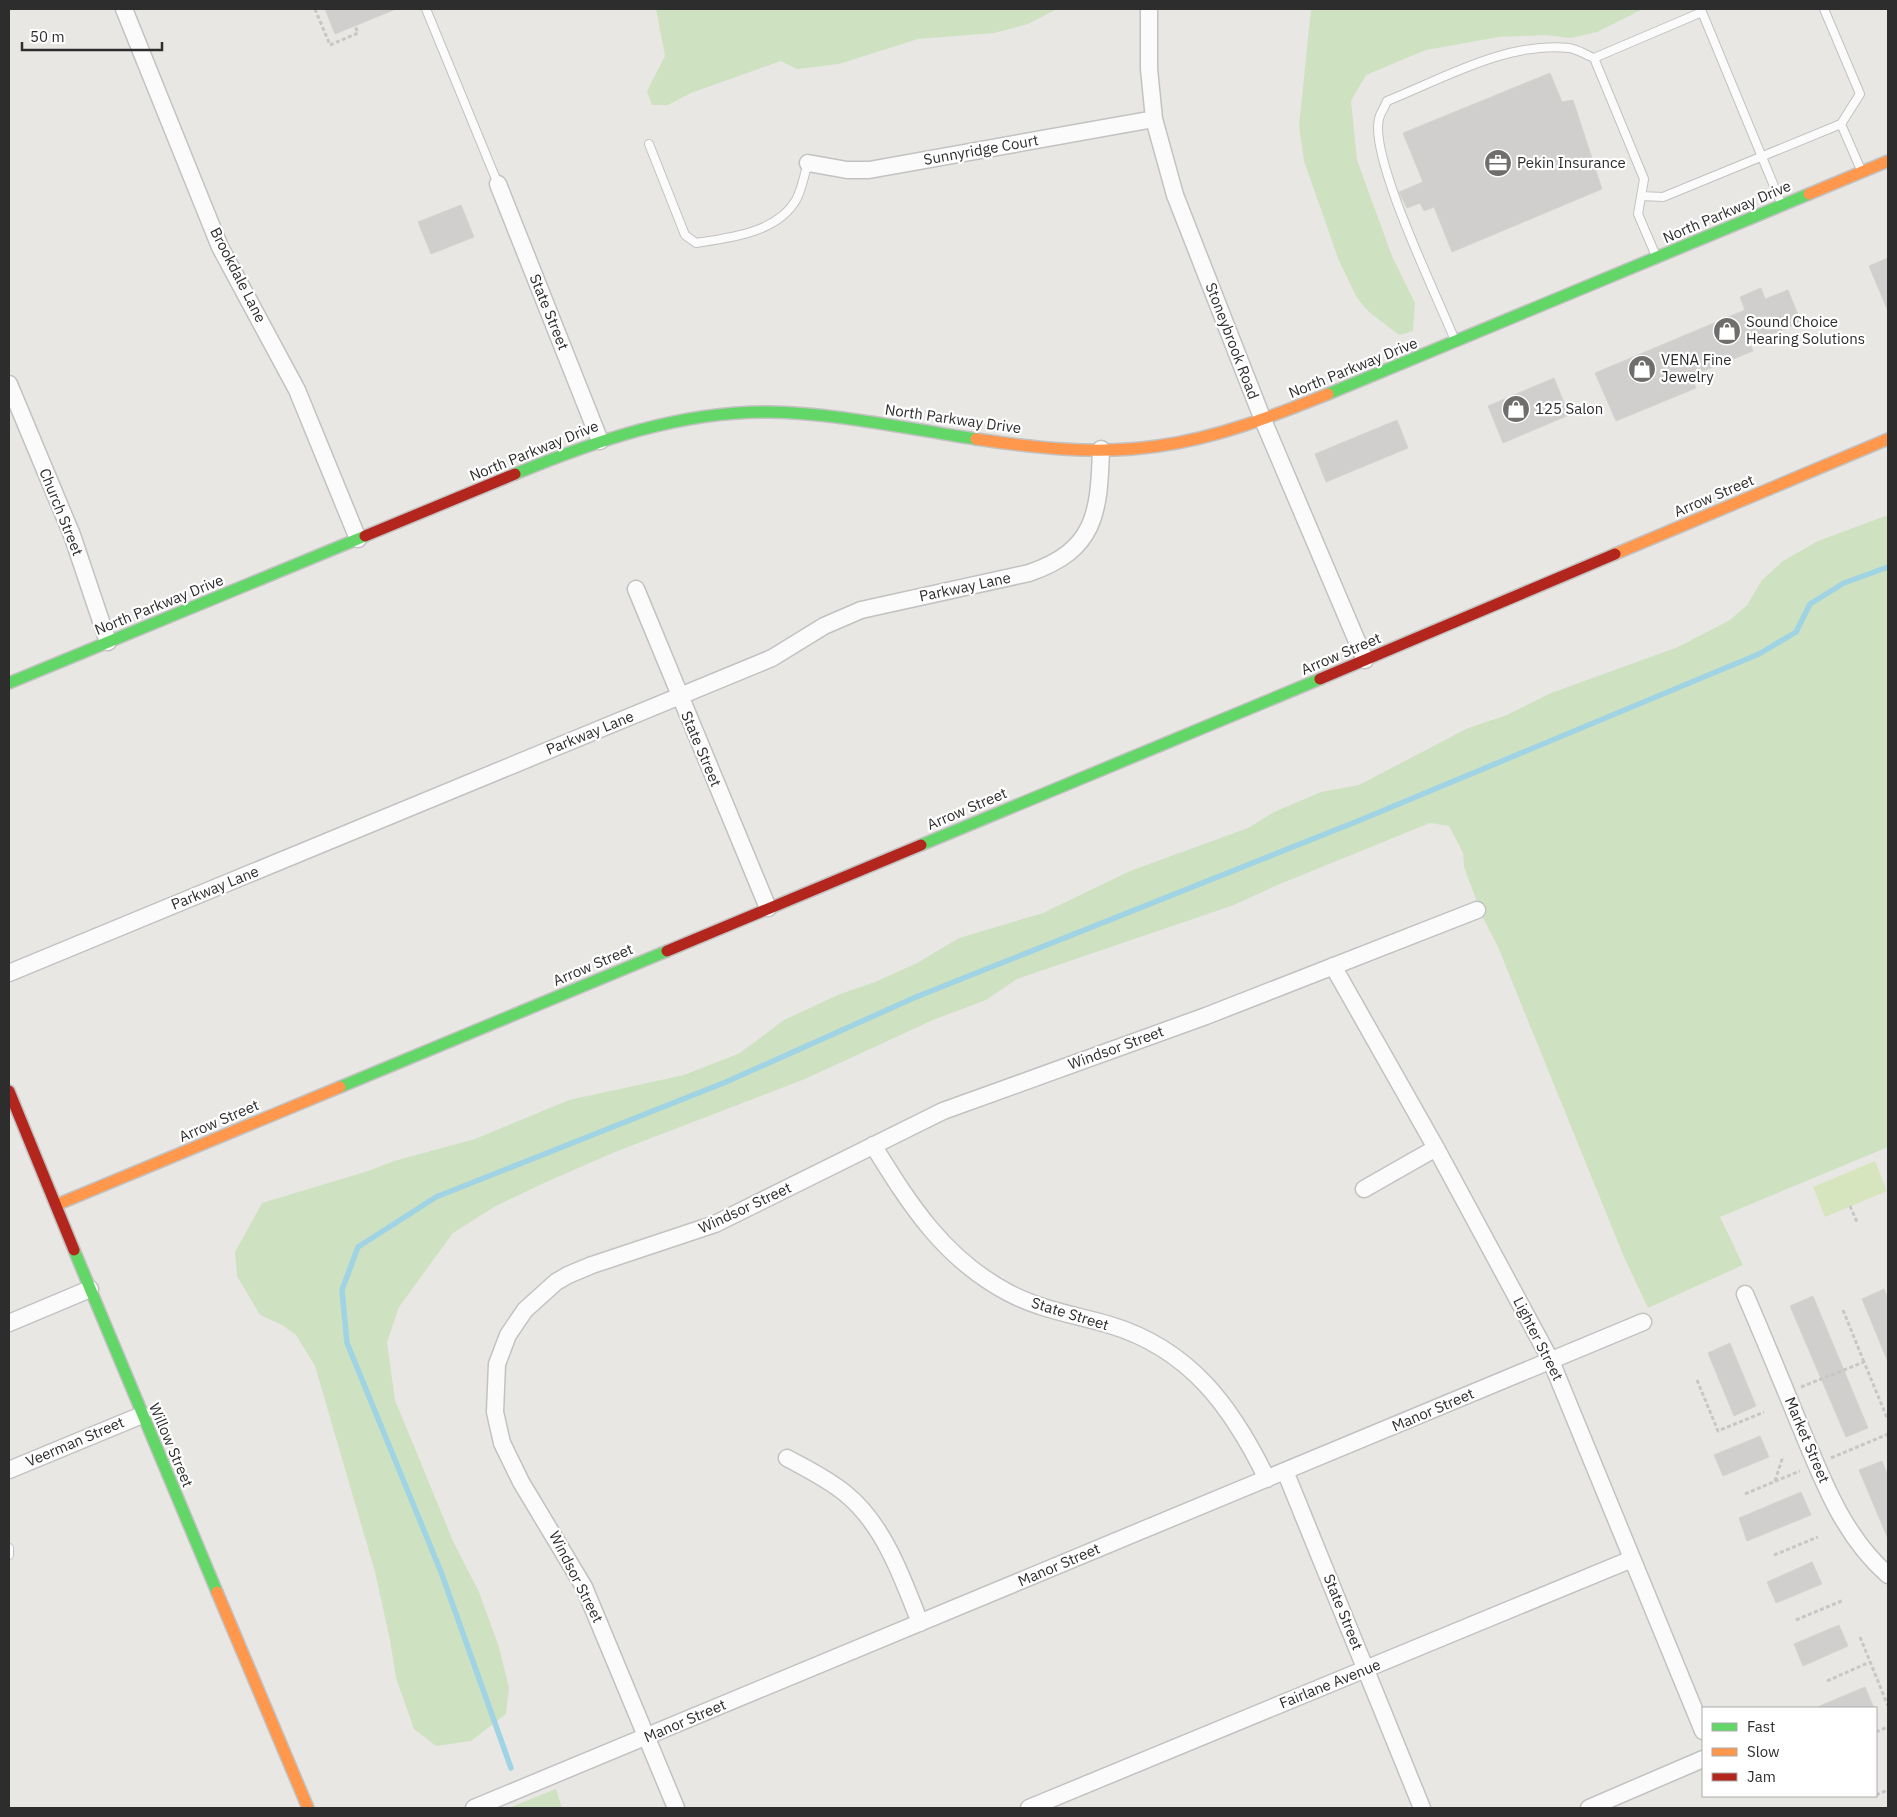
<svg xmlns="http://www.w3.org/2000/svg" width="1897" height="1817" font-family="'IBM Plex Sans',sans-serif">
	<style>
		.green { fill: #cee2c1 }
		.pitch { fill: #d7e5bf }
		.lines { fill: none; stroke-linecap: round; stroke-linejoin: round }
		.stream { stroke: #a0d3e3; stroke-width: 5.5 }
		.building { fill: #d1cfcd; stroke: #d4d3d0 }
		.lane-casing { stroke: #c2c2c2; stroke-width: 10 }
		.street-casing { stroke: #c2c2c2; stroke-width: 19 }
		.fast-casing { stroke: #c2c2c2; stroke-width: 14 }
		.slow-casing { stroke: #c2c2c2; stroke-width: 14 }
		.jam-casing { stroke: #c2c2c2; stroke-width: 14 }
		.path { stroke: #c7c7c7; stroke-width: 3; stroke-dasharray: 4 2.5; stroke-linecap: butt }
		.lane { stroke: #fcfbfb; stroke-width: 8 }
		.street { stroke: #fcfbfb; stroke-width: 16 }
		.fast { stroke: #63d668; stroke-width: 11 }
		.slow { stroke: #ff974d; stroke-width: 11 }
		.jam { stroke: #b3261e; stroke-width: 11 }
		.labels { text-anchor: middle; stroke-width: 4.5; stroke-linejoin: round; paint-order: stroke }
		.street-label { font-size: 15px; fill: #2d2d2d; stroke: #fff }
		.poi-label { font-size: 15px; fill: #2d2d2d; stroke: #fff; text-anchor: start }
	</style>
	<rect width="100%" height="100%" fill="#e9e7e4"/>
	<path class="green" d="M 656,9 L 1057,9 L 1028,24 L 994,33 L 918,39 L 839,64 L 797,69 L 781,61 L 691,93 L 668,105 L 652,105 L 647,91 L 665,56 Z
		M 1311,9 L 1643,9 L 1597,32 L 1571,38 L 1544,35 L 1499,37 L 1426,50 L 1366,75 L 1351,101 L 1357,160 L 1392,256 L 1415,303 L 1413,331 L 1399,335 L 1369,312 L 1357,298 L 1339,261 L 1304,161 L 1299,126 Z
		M 1888,515 L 1888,1147 L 1720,1217 L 1743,1265 L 1648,1308 L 1624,1257 L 1498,947 L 1483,918 L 1464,867 L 1463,853 L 1449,826 L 1430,823 L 1275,886 L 1234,905 L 1017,979 L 986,1000 L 933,1020 L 805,1079 L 615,1152 L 544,1183 L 494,1207 L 453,1233 L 399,1307 L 387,1342 L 395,1400 L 453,1541 L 479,1592 L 499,1647 L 509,1688 L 506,1714 L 471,1741 L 436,1746 L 414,1729 L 396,1678 L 390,1640 L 375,1572 L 315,1366 L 296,1335 L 282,1325 L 260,1315 L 237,1276 L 235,1252 L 262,1203 L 368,1171 L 394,1161 L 475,1139 L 569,1100 L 684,1075 L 740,1053 L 784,1020 L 840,994 L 875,982 L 917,963 L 959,938 L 1043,913 L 1130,871 L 1248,828 L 1274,812 L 1321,792 L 1359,785 L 1468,728 L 1507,715 L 1551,693 L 1678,647 L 1730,620 L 1747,605 L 1762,580 L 1783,561 L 1818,541 Z
		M 556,1789 L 562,1808 L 512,1808 L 511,1807 Z"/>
	<path class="pitch" d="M 1875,1161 L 1887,1191 L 1825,1217 L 1813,1187 Z"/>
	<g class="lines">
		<path class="stream" d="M 511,1768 L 441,1572 L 347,1343 L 342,1290 L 358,1247 L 436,1197 L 726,1082 L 916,997 L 1358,821 L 1759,654 L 1796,632 L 1810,604 L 1844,583 L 1888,567"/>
	</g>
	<path class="building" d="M 325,9 L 396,9 L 335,34 Z
		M 1550,73 L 1562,102 L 1573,100 L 1602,189 L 1452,252 L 1434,207 L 1424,211 L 1420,203 L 1407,208 L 1399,192 L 1423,182 L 1403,133 Z
		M 461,205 L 474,237 L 431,254 L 418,222 Z
		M 1888,258 L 1888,311 L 1869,266 Z
		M 1761,288 L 1765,299 L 1788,290 L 1801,322 L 1750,344 L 1753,351 L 1691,376 L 1696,388 L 1616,421 L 1595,373 L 1745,310 L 1740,297 Z
		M 1554,378 L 1569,415 L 1503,443 L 1488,406 Z
		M 1397,420 L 1408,448 L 1326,482 L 1315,454 Z
		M 1884,1289 L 1888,1299 L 1888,1362 L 1862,1299 Z
		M 1813,1296 L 1868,1428 L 1846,1437 L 1790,1306 Z
		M 1730,1343 L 1756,1406 L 1734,1416 L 1708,1353 Z
		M 1760,1436 L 1769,1457 L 1723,1476 L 1714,1455 Z
		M 1882,1461 L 1888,1476 L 1888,1539 L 1859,1470 Z
		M 1801,1492 L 1811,1515 L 1747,1541 L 1739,1518 Z
		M 1812,1562 L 1822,1584 L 1776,1603 L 1767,1582 Z
		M 1839,1625 L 1848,1646 L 1803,1666 L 1794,1644 Z
		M 1865,1687 L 1874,1708 L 1815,1708 Z"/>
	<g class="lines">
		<g class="lane-casing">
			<path id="lane" d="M 426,9 L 498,184
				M 1594,58 L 1644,179 L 1638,214 L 1656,256
				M 1841,124 L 1861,170
				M 649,144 L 685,235 L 696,243 C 729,238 777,233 796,200 C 802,189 804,175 808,163
				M 1641,196 L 1663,197 L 1841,124 L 1860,94 L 1824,9
				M 1454,338 C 1437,296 1369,157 1379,119 C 1380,113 1385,107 1387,101 C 1442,79 1508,41 1569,48 C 1577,49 1586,55 1594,58 L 1702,12 L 1781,203
				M 9,1548 L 9,1555"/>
		</g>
		<g class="street-casing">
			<path id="street" d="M 124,9 L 220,247 L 297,390 L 358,539
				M 1149,9 L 1149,69 L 1154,119 L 1175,195 L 1263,420 L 1365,660
				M 808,163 L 847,170 L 869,170 L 1154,119
				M 498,184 L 600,441
				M 9,384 L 72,535 L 108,642
				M 636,589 L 768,908
				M 1333,966 L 1436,1148 L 1551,1361 L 1703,1731
				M 9,973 L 772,658 L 824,626 L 861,610 L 1029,573 C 1096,550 1099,513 1101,449
				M 873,1145 C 910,1205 944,1259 1009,1293 C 1041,1310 1076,1315 1110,1325 C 1190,1349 1232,1407 1267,1479
				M 1364,1189 L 1436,1148
				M 1745,1294 C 1763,1336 1781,1379 1798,1421 C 1821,1476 1842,1535 1888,1575
				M 9,1323 L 90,1289
				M 787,1458 C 807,1469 828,1479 846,1494 C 884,1525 903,1579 920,1623
				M 9,1470 L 142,1415
				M 1285,1471 L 1422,1808
				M 474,1808 L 1643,1322
				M 676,1808 L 584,1587 L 521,1482 L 502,1443 L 495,1412 L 497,1364 L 508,1335 L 525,1310 L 556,1282 L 568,1275 L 592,1265 L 715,1224 L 943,1111 L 1206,1016 L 1477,910
				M 1029,1808 L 1632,1559
				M 1589,1808 L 1703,1759"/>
		</g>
		<g class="fast-casing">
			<path id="fast" d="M 1328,394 L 1809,194
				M 515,474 C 595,441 681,411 769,412 C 838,413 907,429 976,439
				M 9,683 L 365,536
				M 921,845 L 1320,679
				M 340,1087 L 667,951
				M 74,1250 L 217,1592"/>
		</g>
		<g class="slow-casing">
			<path id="slow" d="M 1809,194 L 1888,161
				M 976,439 C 1035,448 1098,455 1158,446 C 1217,438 1273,416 1328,394
				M 1615,554 L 1888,439
				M 56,1205 L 340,1087
				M 217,1592 L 308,1808"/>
		</g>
		<g class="jam-casing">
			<path id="jam" d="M 365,536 L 515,474
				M 1320,679 L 1615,554
				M 667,951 L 921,845
				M 9,1091 L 74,1250"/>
		</g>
		<path class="path" d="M 315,9 L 330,45 L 358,33 L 355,26
			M 1850,1206 L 1857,1222
			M 1843,1310 L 1864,1362
			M 1697,1380 L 1718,1431 L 1764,1412
			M 1801,1387 L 1864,1362 L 1888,1420
			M 1831,1458 L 1888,1434
			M 1775,1481 L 1783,1456
			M 1745,1494 L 1800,1471
			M 1774,1555 L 1818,1537
			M 1796,1620 L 1844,1600
			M 1860,1637 L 1888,1706
			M 1827,1681 L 1870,1662
			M 1876,1732 L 1888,1727
			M 1876,1795 L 1888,1790"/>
		<use href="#lane" class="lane"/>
		<use href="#street" class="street"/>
		<use href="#fast" class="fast"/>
		<use href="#slow" class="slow"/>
		<use href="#jam" class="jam"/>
	</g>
	<defs>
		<g id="office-disc" transform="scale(1.4375)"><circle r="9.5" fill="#6f6e6d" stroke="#fff"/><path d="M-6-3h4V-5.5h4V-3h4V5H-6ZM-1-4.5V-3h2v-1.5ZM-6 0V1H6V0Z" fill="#fff"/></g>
		<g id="shop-disc" transform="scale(1.4375)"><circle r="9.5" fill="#6f6e6d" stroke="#fff"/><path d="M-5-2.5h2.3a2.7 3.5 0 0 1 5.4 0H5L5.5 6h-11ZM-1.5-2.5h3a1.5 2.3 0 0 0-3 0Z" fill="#fff"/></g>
	</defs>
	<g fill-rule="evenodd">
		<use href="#office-disc" x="1498" y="163"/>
		<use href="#shop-disc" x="1727" y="331"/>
		<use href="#shop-disc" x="1642" y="369"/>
		<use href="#shop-disc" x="1516" y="409"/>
	</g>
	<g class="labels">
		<g class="street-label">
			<text transform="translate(981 150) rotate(-10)" y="5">Sunnyridge Court</text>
			<text transform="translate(1727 212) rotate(-23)" y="5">North Parkway Drive</text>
			<text transform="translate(238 275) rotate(63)" y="5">Brookdale Lane</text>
			<text transform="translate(549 312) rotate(68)" y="5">State Street</text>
			<text transform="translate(1232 341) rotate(69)" y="5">Stoneybrook Road</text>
			<text transform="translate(1353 368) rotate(-22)" y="5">North Parkway Drive</text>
			<text transform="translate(953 419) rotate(8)" y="5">North Parkway Drive</text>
			<text transform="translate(534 451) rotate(-22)" y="5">North Parkway Drive</text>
			<text transform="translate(1714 496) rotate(-23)" y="5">Arrow Street</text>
			<text transform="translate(61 512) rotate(68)" y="5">Church Street</text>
			<text transform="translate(965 587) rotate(-12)" y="5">Parkway Lane</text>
			<text transform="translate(159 605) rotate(-22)" y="5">North Parkway Drive</text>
			<text transform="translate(1341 654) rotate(-23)" y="5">Arrow Street</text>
			<text transform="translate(590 733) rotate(-22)" y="5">Parkway Lane</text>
			<text transform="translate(701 749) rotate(67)" y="5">State Street</text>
			<text transform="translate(967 809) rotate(-23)" y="5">Arrow Street</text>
			<text transform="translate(215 888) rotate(-22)" y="5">Parkway Lane</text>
			<text transform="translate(593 965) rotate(-23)" y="5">Arrow Street</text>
			<text transform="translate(1116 1048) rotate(-20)" y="5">Windsor Street</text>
			<text transform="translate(219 1121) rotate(-23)" y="5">Arrow Street</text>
			<text transform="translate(745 1208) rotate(-25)" y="5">Windsor Street</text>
			<text transform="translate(1070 1314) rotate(17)" y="5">State Street</text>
			<text transform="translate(1538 1339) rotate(63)" y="5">Lighter Street</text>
			<text transform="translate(1433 1410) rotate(-23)" y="5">Manor Street</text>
			<text transform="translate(1807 1440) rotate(67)" y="5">Market Street</text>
			<text transform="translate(75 1442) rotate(-23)" y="5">Veerman Street</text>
			<text transform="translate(171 1445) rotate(67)" y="5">Willow Street</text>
			<text transform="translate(1059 1565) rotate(-23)" y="5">Manor Street</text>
			<text transform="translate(576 1577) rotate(63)" y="5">Windsor Street</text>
			<text transform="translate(1343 1612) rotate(68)" y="5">State Street</text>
			<text transform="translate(1330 1684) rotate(-22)" y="5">Fairlane Avenue</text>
			<text transform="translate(685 1721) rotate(-23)" y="5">Manor Street</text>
		</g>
		<g class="poi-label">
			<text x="1517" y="168">Pekin Insurance</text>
			<text x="1746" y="327">Sound Choice<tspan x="1746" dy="17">Hearing Solutions</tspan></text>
			<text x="1661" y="365">VENA Fine<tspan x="1661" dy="17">Jewelry</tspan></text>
			<text x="1535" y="414">125 Salon</text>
		</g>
	</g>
	<rect width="1897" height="1817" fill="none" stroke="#2d2d2d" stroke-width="20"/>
	<rect x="1702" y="1707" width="175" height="90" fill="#ffffff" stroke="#ababab"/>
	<rect x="1712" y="1723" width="25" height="8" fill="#63d668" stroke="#ababab"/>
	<text x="1747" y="1732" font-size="15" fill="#2d2d2d">Fast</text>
	<rect x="1712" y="1748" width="25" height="8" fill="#ff974d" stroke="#ababab"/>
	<text x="1747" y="1757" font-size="15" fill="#2d2d2d">Slow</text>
	<rect x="1712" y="1773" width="25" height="8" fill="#b3261e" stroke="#ababab"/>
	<text x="1747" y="1782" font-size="15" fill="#2d2d2d">Jam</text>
	<path d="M22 42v8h140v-8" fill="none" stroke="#2d2d2d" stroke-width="2.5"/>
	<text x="30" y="42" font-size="15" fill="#2d2d2d" stroke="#ffffff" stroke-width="4" paint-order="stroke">50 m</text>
</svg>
